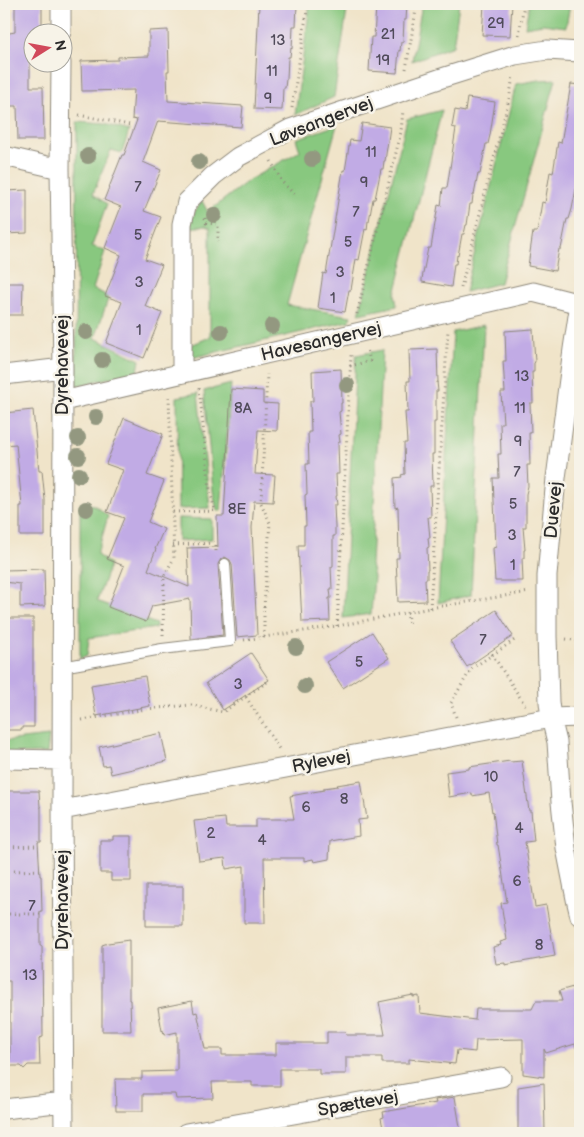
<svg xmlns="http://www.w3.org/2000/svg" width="584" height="1137" font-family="'Balsamiq Sans',sans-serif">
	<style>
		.green { fill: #88c87f; stroke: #5a7a55 }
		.building { fill: #c1abe5 }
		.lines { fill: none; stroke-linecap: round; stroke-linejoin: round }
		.lane-casing { stroke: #8e887a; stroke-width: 12 }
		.street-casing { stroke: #8e887a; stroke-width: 21 }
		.path { stroke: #8e887a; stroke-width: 3; stroke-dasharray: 1 4; stroke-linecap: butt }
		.lane { stroke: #fff; stroke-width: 10 }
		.street { stroke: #fff; stroke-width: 19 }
		.tree { fill: #939880 }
		.labels { text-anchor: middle; stroke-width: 5; stroke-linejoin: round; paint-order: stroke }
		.number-label { font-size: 15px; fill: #504b5a }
		.street-label { font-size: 18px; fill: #2b2b2b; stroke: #f7f3e8 }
	</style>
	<rect width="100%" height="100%" fill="#f7f3e8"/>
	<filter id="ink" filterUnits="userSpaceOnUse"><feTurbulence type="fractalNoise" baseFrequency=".02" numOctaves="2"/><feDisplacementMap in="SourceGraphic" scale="10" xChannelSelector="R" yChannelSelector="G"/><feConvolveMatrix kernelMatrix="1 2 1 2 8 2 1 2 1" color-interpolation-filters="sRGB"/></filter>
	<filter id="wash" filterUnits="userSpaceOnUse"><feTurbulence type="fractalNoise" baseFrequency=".0096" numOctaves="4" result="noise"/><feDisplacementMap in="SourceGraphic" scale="20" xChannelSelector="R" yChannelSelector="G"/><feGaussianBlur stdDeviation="1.12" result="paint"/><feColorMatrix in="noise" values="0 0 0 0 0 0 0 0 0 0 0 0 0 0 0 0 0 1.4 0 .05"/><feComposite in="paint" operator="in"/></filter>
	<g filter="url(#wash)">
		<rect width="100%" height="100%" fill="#f0e4c9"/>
		<path class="green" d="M 310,4 L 348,4 L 334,97 L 295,115 Z
			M 422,4 L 459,4 L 453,46 L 412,61 Z
			M 529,4 L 570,4 L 566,27 L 543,24 L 525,27 Z
			M 556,79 L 500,283 L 465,292 L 516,84 L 539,80 Z
			M 442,110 L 395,294 L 397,306 L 359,314 L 407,119 Z
			M 77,122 L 105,124 L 129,131 L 122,153 L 111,150 L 93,194 L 107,204 L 92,246 L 105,251 L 93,289 L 104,294 L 108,299 L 95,338 L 140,360 L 138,371 L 76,386 Z
			M 337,125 L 287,305 L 351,316 L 349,321 L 191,358 L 191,345 L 210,337 L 210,228 L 205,226 L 189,228 L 195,211 L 202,201 L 208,212 L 249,180 L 300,151 L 296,139 Z
			M 484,325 L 471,595 L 438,603 L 453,332 Z
			M 382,350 L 371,565 L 374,577 L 371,614 L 343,618 L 356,355 Z
			M 231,384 L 221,511 L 217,511 L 213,491 L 204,391 Z
			M 198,393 L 210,508 L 178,509 L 177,397 Z
			M 84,504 L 94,505 L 108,516 L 97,555 L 110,564 L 97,601 L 156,624 L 156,628 L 89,638 L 87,656 L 80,659 L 80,509 Z
			M 178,518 L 212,519 L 212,539 L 178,541 Z
			M 49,736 L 47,753 L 4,754 L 4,741 Z"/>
		<g id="blocks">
			<path class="building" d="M 15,4 L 42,4 L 42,28 L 33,28 L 32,40 L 30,40 L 30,87 L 43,87 L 44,140 L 18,140 L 17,106 L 4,106 L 4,34 L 15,32 Z
				M 259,4 L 297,4 L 296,26 L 293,26 L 292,49 L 291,48 L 290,57 L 288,57 L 287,79 L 286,79 L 285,88 L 283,88 L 282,110 L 254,109 Z
				M 379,4 L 407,4 L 406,20 L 404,20 L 403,42 L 401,42 L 400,51 L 399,50 L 397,73 L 369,71 L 371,37 L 374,37 L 376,6 L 379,6 Z
				M 484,4 L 512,4 L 510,36 L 482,35 Z
				M 168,30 L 169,71 L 167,71 L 168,101 L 243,106 L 241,127 L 158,121 L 143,162 L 161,170 L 144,211 L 161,217 L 145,259 L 162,265 L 145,306 L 162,313 L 144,358 L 106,343 L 122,302 L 105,296 L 121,255 L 105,248 L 121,207 L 104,200 L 122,155 L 124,155 L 137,120 L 132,119 L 134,90 L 82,91 L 81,61 L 118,60 L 118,57 L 149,56 L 149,31 Z
				M 571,84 L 580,85 L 580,180 L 578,189 L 576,189 L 572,209 L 569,219 L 567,219 L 561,249 L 559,249 L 555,271 L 528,266 L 533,232 L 537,232 L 542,202 L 545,203 L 550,172 L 553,173 L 558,142 L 561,143 Z
				M 467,98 L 495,102 L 490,135 L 488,144 L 486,144 L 480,174 L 478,174 L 474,195 L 473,195 L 472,204 L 470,204 L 467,225 L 466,225 L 464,234 L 462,234 L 458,256 L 457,255 L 456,264 L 454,264 L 451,287 L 422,282 L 422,279 L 428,248 L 431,248 L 438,205 L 441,206 L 443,188 L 447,188 L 456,128 L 452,127 L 455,110 L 465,112 Z
				M 362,123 L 390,127 L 385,161 L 384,161 L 383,169 L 381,169 L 375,199 L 373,199 L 369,221 L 368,221 L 367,230 L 365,229 L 359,260 L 356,259 L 351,290 L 349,290 L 345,312 L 318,308 L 323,273 L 326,274 L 343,170 L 345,171 L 350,140 L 359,141 Z
				M 27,190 L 27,233 L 4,234 L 4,191 Z
				M 4,283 L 23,283 L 22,315 L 4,315 Z
				M 533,329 L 535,362 L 534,363 L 534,372 L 532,372 L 533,403 L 530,403 L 531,433 L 529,433 L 530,465 L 527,465 L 528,486 L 526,494 L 526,527 L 523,527 L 525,550 L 524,550 L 524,558 L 522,558 L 523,581 L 495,581 L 493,548 L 496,547 L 493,478 L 499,478 L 498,454 L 501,454 L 500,423 L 503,423 L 501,392 L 505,392 L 503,361 L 506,361 L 505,331 Z
				M 437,349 L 438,382 L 437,382 L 438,391 L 436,391 L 436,422 L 434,422 L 434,454 L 432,454 L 433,486 L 430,486 L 431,517 L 428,517 L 430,538 L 428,538 L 429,547 L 427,548 L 428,570 L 427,570 L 427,579 L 425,579 L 426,601 L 398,602 L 396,558 L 399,558 L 398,507 L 395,508 L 394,478 L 402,477 L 401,475 L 405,474 L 404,443 L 407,443 L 405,412 L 408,412 L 407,381 L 410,381 L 409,350 Z
				M 341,369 L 342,403 L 341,403 L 341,411 L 339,412 L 341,434 L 339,435 L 340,442 L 338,443 L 339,474 L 336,474 L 337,496 L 336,496 L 337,505 L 334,505 L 335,527 L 335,536 L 333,536 L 333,566 L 331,567 L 332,589 L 330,589 L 331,598 L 329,598 L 330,621 L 302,622 L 298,545 L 304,545 L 304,526 L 306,526 L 305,495 L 307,494 L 306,464 L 309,464 L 308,432 L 311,432 L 310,401 L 313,401 L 312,371 Z
				M 231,389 L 263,391 L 263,403 L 278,404 L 277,431 L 258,430 L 255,474 L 275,475 L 273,502 L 254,501 L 252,528 L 257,635 L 237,637 L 232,564 L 230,560 L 225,557 L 221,559 L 218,564 L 223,635 L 191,639 L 190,599 L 152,606 L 146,622 L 108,607 L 124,566 L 107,559 L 124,518 L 107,512 L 123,470 L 106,464 L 124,418 L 163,434 L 147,475 L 164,481 L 148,522 L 164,529 L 155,549 L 156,549 L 148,570 L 189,587 L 187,548 L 218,547 L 217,516 L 224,516 Z
				M 33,410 L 39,471 L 42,471 L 45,500 L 45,536 L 20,536 L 20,506 L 22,506 L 16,444 L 4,445 L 4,413 Z
				M 44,569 L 45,606 L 20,607 L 20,584 L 4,582 L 4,570 Z
				M 496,610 L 513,636 L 467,667 L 450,641 Z
				M 7,618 L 33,618 L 33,687 L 34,687 L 34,727 L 22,727 L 22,730 L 4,730 L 4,648 L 6,648 L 6,628 L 7,628 Z
				M 372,632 L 389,658 L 343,688 L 326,662 Z
				M 251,653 L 269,680 L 223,710 L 206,683 Z
				M 145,676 L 150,706 L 96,716 L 91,685 Z
				M 161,733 L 167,761 L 111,774 L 109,765 L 103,766 L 99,747 Z
				M 510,761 L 510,762 L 522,761 L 529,811 L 531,811 L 534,841 L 525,842 L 535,907 L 546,905 L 555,956 L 505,965 L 505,963 L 496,964 L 493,947 L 501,945 L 500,942 L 507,940 L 501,903 L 507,902 L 498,845 L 497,845 L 493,811 L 492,812 L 489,793 L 472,796 L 472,793 L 449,797 L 446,772 L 469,769 L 469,767 Z
				M 361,781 L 367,819 L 358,820 L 359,836 L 330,841 L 329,859 L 314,862 L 313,859 L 304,861 L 304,858 L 264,858 L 265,923 L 244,923 L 244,866 L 226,869 L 225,858 L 199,861 L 194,821 L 225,818 L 226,827 L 256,827 L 256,819 L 294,819 L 290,796 L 324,790 L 324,788 L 338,786 L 337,785 Z
				M 4,791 L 39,791 L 40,807 L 41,807 L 41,842 L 38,842 L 40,876 L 41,876 L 42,911 L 40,911 L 40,946 L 42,946 L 43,1037 L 39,1038 L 40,1065 L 28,1065 L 24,1069 L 21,1066 L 10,1066 L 10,981 L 4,981 Z
				M 113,836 L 131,836 L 131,881 L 111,881 L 111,873 L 100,873 L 100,840 L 113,840 Z
				M 146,886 L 183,886 L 183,926 L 146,926 Z
				M 129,940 L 129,1000 L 130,1000 L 131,1031 L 102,1031 L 102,945 L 108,943 Z
				M 580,985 L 580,1047 L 576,1048 L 575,1044 L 546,1053 L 544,1049 L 544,1077 L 523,1074 L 523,1039 L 476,1040 L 475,1052 L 457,1050 L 455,1064 L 409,1059 L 409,1063 L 382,1063 L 382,1057 L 346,1057 L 346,1074 L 319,1074 L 319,1069 L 280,1069 L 280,1086 L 252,1086 L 252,1082 L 212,1082 L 213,1098 L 176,1099 L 175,1094 L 143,1094 L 143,1111 L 116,1111 L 115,1079 L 142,1079 L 142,1072 L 177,1071 L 177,1032 L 164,1035 L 163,1030 L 162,1031 L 158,1008 L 192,1001 L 194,1013 L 197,1012 L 205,1049 L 222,1049 L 222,1055 L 276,1055 L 276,1043 L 327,1043 L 327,1032 L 345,1032 L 346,1035 L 385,1035 L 379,1002 L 413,995 L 413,997 L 419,996 L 420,1013 L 475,1020 L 476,1009 L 532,1009 L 536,1001 L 562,1001 L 559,991 Z
				M 544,1083 L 545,1133 L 518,1133 L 518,1087 Z
				M 455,1097 L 461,1133 L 384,1133 L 381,1118 L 384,1117 L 383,1112 L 436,1103 L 435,1100 Z"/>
		</g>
	</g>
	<g filter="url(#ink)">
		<use href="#blocks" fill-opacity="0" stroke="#8e887a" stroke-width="1"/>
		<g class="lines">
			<g class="lane-casing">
				<path id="lane" d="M 62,667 L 162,649 L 230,641 L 225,564"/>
			</g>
			<g class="street-casing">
				<path id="street" d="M 61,32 L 61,4
					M 61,62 L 60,169 L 63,368 L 62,810 L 64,1133
					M 4,156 L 60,169
					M 580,303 L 573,349 L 556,478 L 547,576 L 547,636 L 549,702 L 551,718 L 557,742 L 561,802 L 566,848 L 576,899 L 580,916
					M 182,373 L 182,224 L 187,202 L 213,176 L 238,157 L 290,129 L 442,78 L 515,55 L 547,50 L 580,52
					M 4,375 L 63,368
					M 63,401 L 533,292 L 580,304
					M 4,759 L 62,760
					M 62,810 L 551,718 L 580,717
					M 4,1109 L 64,1102
					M 186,1133 L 501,1077"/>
			</g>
			<path class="path" d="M 519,35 L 524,4
				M 406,69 L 417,4
				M 292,108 L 308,4
				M 79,115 L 130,125
				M 271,161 L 282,182 L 295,195
				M 205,218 L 206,223 L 218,224 L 218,242
				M 461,288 L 510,95 L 513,76
				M 357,314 L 401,132 L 403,110
				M 350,366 L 370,361 L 367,349
				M 173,512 L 215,511 L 210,490 L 199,388
				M 173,545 L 216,543 L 216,553
				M 430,608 L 448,330
				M 407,612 L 409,626
				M 337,626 L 351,355
				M 163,635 L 164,576 L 174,558 L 169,397
				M 264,637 L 264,607 L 270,523 L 261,503 L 267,374
				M 566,639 L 580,641
				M 244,640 L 337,626 L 430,608 L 529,592
				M 492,654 L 525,705
				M 246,697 L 279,749
				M 456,717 L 451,703 L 471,669 L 516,639
				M 82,720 L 146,709 L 191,705 L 223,712 L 270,680
				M 4,847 L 38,846
				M 14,871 L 43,870
				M 4,914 L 44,914"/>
			<use href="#lane" class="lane"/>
			<use href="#street" class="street"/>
		</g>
		<g class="tree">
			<circle cx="88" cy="156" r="8"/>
			<circle cx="312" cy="159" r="8"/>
			<circle cx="199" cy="162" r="8"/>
			<circle cx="214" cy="215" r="8"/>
			<circle cx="272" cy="326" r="8"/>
			<circle cx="86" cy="332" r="8"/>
			<circle cx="221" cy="332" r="8"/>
			<circle cx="102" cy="360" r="8"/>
			<circle cx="347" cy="385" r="8"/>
			<circle cx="96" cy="417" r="8"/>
			<circle cx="78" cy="438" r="8"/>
			<circle cx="78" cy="456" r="8"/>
			<circle cx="79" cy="475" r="8"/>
			<circle cx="86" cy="509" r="8"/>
			<circle cx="296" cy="647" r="8"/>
			<circle cx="305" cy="686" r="8"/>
		</g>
	</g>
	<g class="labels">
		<g class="number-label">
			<text x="496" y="28">29</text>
			<text x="388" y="39">21</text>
			<text x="278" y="45">13</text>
			<text x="383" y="65">19</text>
			<text x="272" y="76">11</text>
			<text x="268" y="103">9</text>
			<text x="371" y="157">11</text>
			<text x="364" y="187">9</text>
			<text x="138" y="192">7</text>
			<text x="356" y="217">7</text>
			<text x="138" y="240">5</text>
			<text x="348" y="247">5</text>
			<text x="340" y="277">3</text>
			<text x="139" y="287">3</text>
			<text x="333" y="303">1</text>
			<text x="139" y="335">1</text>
			<text x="522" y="381">13</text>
			<text x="243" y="413">8A</text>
			<text x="520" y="413">11</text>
			<text x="518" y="446">9</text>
			<text x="517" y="477">7</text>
			<text x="513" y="509">5</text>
			<text x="237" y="514">8E</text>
			<text x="512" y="540">3</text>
			<text x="513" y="570">1</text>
			<text x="483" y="645">7</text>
			<text x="359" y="667">5</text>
			<text x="238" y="689">3</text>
			<text x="491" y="782">10</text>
			<text x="344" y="804">8</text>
			<text x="306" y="812">6</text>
			<text x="519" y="833">4</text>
			<text x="211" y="838">2</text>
			<text x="262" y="845">4</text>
			<text x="517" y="886">6</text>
			<text x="32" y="911">7</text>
			<text x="539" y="950">8</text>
			<text x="30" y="980">13</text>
		</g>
		<g class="street-label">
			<text transform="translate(321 121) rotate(-21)" y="6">Løvsangervej</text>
			<text transform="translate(321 341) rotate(-13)" y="6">Havesangervej</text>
			<text transform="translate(62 365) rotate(-90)" y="6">Dyrehavevej</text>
			<text transform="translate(553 510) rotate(-85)" y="6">Duevej</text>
			<text transform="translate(321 761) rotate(-11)" y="6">Rylevej</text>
			<text transform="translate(62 900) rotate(-90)" y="6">Dyrehavevej</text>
			<text transform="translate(358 1103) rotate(-10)" y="6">Spættevej</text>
		</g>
	</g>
	<rect width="584" height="1137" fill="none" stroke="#f7f3e8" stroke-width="20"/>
	<g transform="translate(48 48) rotate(79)"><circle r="24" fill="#f7f3e8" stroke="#a5a39c"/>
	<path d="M0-4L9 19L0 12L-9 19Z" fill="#d1495b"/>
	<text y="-8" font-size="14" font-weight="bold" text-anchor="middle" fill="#2b2b2b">N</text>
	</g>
</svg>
